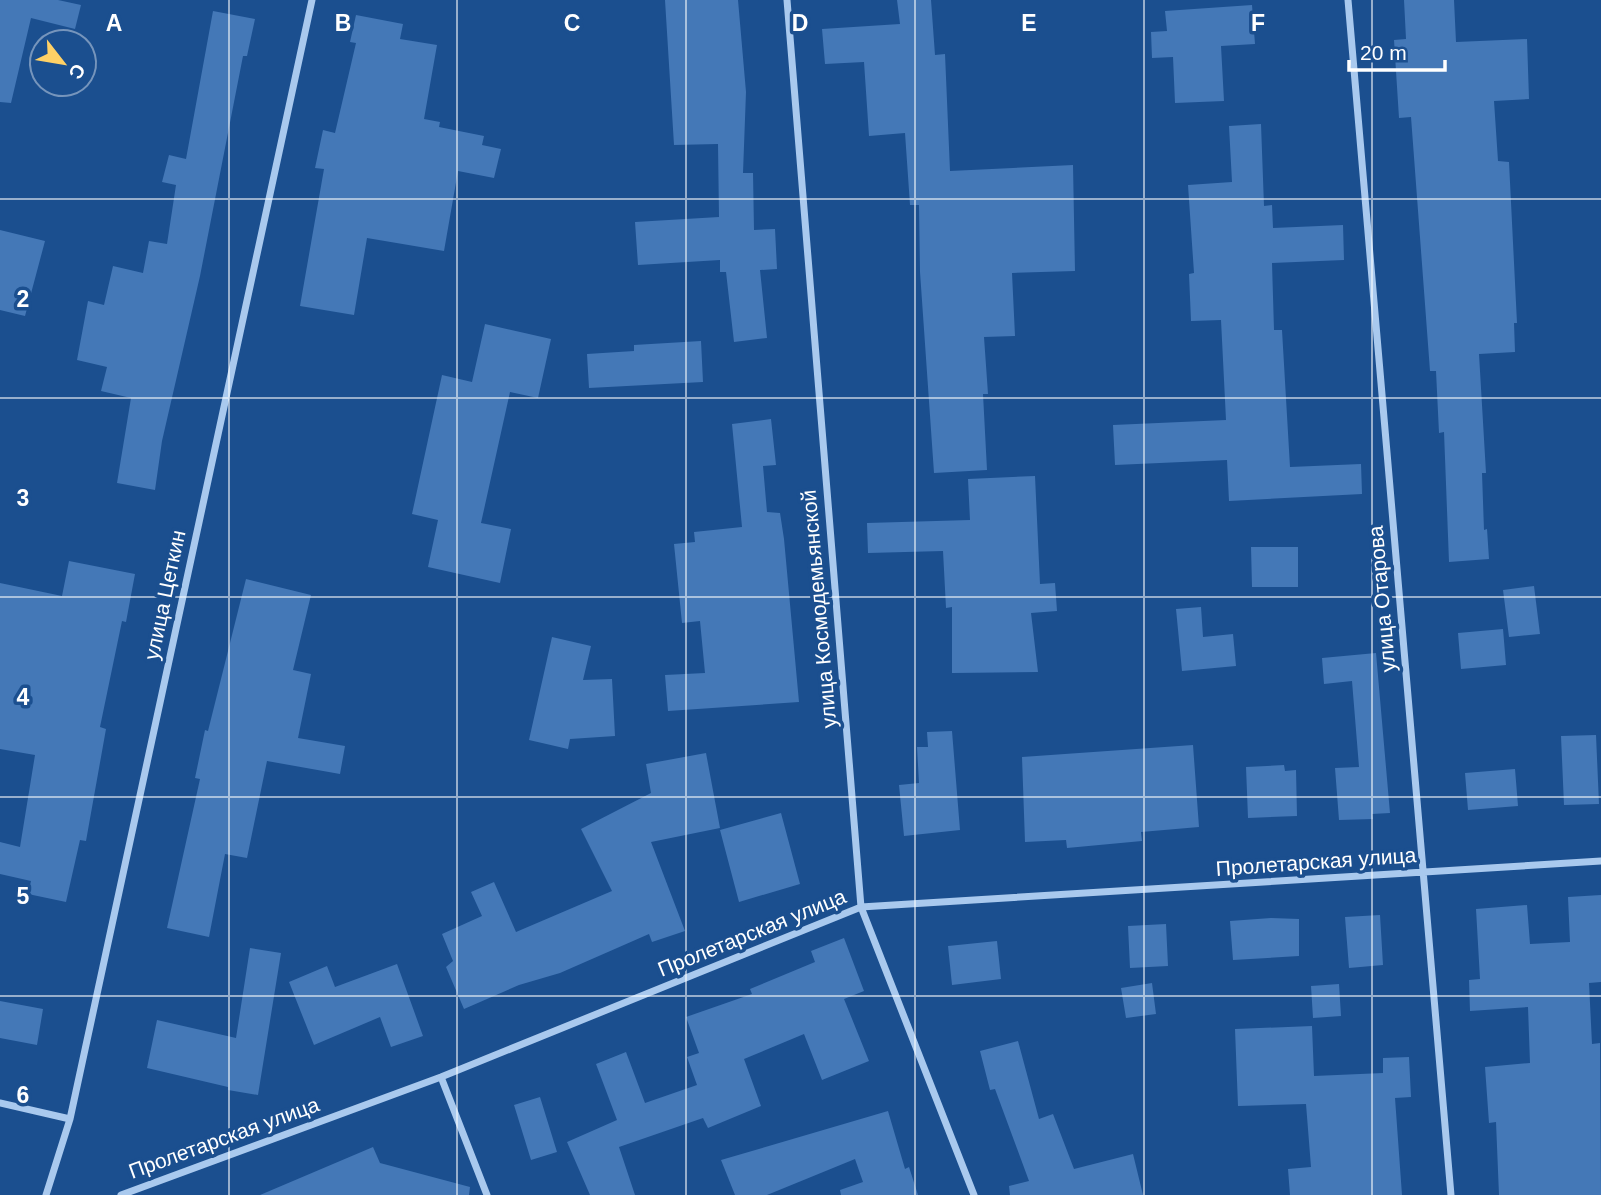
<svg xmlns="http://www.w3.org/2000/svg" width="1601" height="1195" font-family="Arial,sans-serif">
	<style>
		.building { fill: #4478b7 }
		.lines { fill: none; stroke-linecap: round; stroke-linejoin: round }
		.minor { stroke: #a9c9ee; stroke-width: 7 }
		.grid { fill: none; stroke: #fff; stroke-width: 2; stroke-opacity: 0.55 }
		.labels { text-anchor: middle; stroke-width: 7; stroke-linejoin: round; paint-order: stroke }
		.street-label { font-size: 21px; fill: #fff; stroke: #1b4f8f }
		.grid-label { font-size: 23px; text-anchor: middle; font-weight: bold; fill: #fff; stroke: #1b4f8f; stroke-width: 7; stroke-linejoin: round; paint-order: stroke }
	</style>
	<rect width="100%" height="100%" fill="#1b4f8f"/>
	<path class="building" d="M 0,0 L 58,0 L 81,5 L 75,29 L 31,18 L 11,103 L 0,102 Z
		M 665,0 L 738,0 L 746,92 L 743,173 L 753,173 L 754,230 L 775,229 L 777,269 L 760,270 L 767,338 L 734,342 L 726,272 L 720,272 L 720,260 L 638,265 L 635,222 L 719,217 L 718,144 L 674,145 Z
		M 897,0 L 931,0 L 935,55 L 945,54 L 950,171 L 1073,165 L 1075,271 L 1012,273 L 1015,336 L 984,337 L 988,394 L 983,394 L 987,470 L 934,473 L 920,272 L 919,205 L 910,205 L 905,133 L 869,136 L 864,62 L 825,64 L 822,29 L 900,24 Z
		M 1404,0 L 1454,0 L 1456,42 L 1527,39 L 1529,99 L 1494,101 L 1498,161 L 1509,162 L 1517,323 L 1514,323 L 1515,352 L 1479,354 L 1486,473 L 1482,473 L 1484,530 L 1487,529 L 1489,559 L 1449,562 L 1444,432 L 1439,433 L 1436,371 L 1430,371 L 1411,117 L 1399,118 L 1394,40 L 1406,39 Z
		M 1252,5 L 1255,44 L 1221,46 L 1224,101 L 1175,103 L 1173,57 L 1152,58 L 1151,32 L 1167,31 L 1165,11 Z
		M 213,11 L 255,19 L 247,56 L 243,56 L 200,276 L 162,441 L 155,490 L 117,483 L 131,398 L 101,391 L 107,367 L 77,360 L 88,301 L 104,305 L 113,266 L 143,273 L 149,241 L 167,244 L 176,185 L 162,182 L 169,155 L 186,159 Z
		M 356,15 L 403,24 L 400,39 L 437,45 L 424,119 L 440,122 L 439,127 L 484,136 L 482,145 L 501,149 L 494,178 L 458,171 L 444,251 L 367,238 L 354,315 L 300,306 L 324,169 L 315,168 L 323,130 L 335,133 L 356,43 L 350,42 Z
		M 1261,124 L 1264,206 L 1272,205 L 1273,228 L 1343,225 L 1344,260 L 1272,263 L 1274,330 L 1282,330 L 1290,467 L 1361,464 L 1362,494 L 1229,501 L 1227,460 L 1115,465 L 1113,425 L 1226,420 L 1221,320 L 1191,321 L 1189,274 L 1194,273 L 1188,185 L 1232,182 L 1229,126 Z
		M 0,230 L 45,241 L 25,316 L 0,310 Z
		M 485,324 L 551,339 L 538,398 L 510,392 L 481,523 L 511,529 L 500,583 L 428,567 L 438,520 L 412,514 L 442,375 L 472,382 Z
		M 701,341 L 703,382 L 589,388 L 587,354 L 634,351 L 634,345 Z
		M 771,419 L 776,465 L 763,466 L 767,512 L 780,513 L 784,539 L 799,702 L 668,711 L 665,675 L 705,673 L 700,621 L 682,623 L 674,544 L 695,542 L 694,532 L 742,527 L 732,424 Z
		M 1035,476 L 1040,584 L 1055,583 L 1057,611 L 1031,613 L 1038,672 L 952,673 L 952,607 L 946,608 L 943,551 L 868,553 L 867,523 L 970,520 L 968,479 Z
		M 1251,547 L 1298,547 L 1298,587 L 1252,587 Z
		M 69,561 L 135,574 L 126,622 L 122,621 L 100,727 L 106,729 L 86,841 L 80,840 L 66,902 L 28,894 L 31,881 L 0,874 L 0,842 L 20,847 L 35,755 L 0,749 L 0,583 L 62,596 Z
		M 246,579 L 311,595 L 293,670 L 311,674 L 298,738 L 345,746 L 340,774 L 267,761 L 247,858 L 225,854 L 209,937 L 167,928 L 200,779 L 195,778 L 205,730 L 208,731 Z
		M 1534,586 L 1540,634 L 1509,637 L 1503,590 Z
		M 1201,607 L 1203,637 L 1233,634 L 1236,666 L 1182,671 L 1176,609 Z
		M 1503,629 L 1506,665 L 1461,669 L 1458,633 Z
		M 552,637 L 591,646 L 583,680 L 612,679 L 615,736 L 570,739 L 568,749 L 529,740 Z
		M 1376,653 L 1390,813 L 1372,814 L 1373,819 L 1339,820 L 1335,768 L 1359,767 L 1352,681 L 1324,684 L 1322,658 Z
		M 952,731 L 960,830 L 904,836 L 899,785 L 919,783 L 917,747 L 928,747 L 927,732 Z
		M 1596,735 L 1599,804 L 1564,805 L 1561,736 Z
		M 1193,745 L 1199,827 L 1141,832 L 1142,841 L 1067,848 L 1066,840 L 1025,842 L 1022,757 Z
		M 706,753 L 720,828 L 651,842 L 685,931 L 652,942 L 649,934 L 560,973 L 519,985 L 464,1009 L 446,967 L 453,961 L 442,934 L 482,916 L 471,892 L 494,882 L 516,932 L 612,891 L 581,829 L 651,793 L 646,764 Z
		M 1284,765 L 1285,771 L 1296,770 L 1297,816 L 1248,818 L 1246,767 Z
		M 1515,769 L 1518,806 L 1468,810 L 1465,773 Z
		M 781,813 L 800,884 L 739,902 L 720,830 Z
		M 1601,895 L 1601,982 L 1589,983 L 1592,1044 L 1600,1043 L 1601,1195 L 1499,1195 L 1496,1122 L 1489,1123 L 1485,1067 L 1530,1063 L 1528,1007 L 1470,1011 L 1469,980 L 1480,979 L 1476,909 L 1527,905 L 1530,944 L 1570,942 L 1568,897 Z
		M 1380,915 L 1383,965 L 1349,968 L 1345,917 Z
		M 1271,918 L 1299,919 L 1299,956 L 1233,960 L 1230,921 Z
		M 1166,924 L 1168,966 L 1130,968 L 1128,926 Z
		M 844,938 L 864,991 L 844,999 L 869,1061 L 822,1080 L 804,1034 L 744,1059 L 761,1106 L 708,1128 L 703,1118 L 619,1147 L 635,1195 L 590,1195 L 567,1142 L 617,1120 L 596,1064 L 626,1052 L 645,1103 L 697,1085 L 687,1057 L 699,1053 L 686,1017 L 752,994 L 750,989 L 815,962 L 811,951 Z
		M 997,941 L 1001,979 L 952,985 L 948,946 Z
		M 250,948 L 281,953 L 258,1095 L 228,1090 L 228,1087 L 147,1068 L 157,1020 L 236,1038 Z
		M 397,964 L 423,1036 L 391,1047 L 380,1017 L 314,1045 L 289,982 L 327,966 L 335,987 Z
		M 1152,983 L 1156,1014 L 1126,1018 L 1121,988 Z
		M 1339,984 L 1341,1016 L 1313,1018 L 1311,986 Z
		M 0,1001 L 43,1009 L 37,1045 L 0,1038 Z
		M 1312,1026 L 1314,1076 L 1383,1073 L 1383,1058 L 1409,1057 L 1411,1097 L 1395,1098 L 1402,1195 L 1290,1195 L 1288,1169 L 1311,1167 L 1306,1104 L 1238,1106 L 1235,1029 Z
		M 1018,1041 L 1039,1119 L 1053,1114 L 1074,1169 L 1133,1154 L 1143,1195 L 1010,1195 L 1009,1186 L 1029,1181 L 995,1089 L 990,1090 L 980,1051 Z
		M 540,1097 L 557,1152 L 531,1160 L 514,1105 Z
		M 888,1111 L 905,1169 L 909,1167 L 918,1195 L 841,1195 L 840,1190 L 863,1182 L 855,1159 L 767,1195 L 735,1195 L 721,1160 Z
		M 373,1147 L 380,1163 L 470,1187 L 469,1195 L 260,1195 Z"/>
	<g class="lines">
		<path class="minor" d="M 787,0 L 861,907 L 974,1195
			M 1348,0 L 1451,1195
			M 441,1077 L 487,1195
			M 0,1103 L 70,1119
			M 46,1195 L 70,1119 L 312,0
			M 121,1195 L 441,1077 L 861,907 L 1601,861"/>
	</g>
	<path class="grid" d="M 229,0 L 229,1195M 457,0 L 457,1195M 686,0 L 686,1195M 915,0 L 915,1195M 1144,0 L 1144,1195M 1372,0 L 1372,1195M 0,199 L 1601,199M 0,398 L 1601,398M 0,597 L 1601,597M 0,797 L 1601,797M 0,996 L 1601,996"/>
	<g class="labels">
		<g class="street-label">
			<text transform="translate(165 595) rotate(-78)" y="7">улица Цеткин</text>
			<text transform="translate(1382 599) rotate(-95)" y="7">улица Отарова</text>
			<text transform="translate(819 609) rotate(-95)" y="7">улица Космодемьянской</text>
			<text transform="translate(1316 862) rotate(-4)" y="7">Пролетарская улица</text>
			<text transform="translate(752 933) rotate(-22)" y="7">Пролетарская улица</text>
			<text transform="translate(224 1138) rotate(-20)" y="7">Пролетарская улица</text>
		</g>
	</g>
	<g class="grid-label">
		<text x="114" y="31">A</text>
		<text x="343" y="31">B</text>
		<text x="572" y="31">C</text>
		<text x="800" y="31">D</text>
		<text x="1029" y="31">E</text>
		<text x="1258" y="31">F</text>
		<text x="23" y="307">2</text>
		<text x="23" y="506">3</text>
		<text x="23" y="705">4</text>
		<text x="23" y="904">5</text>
		<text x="23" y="1103">6</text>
	</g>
	<g transform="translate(63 63) rotate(121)"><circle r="33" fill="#1b4f8f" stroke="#7695bc" stroke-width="2"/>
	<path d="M0-5L12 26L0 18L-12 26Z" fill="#ffd166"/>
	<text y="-10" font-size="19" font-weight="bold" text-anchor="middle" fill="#ffffff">С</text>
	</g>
	<path d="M1349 60v10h96v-10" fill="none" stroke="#ffffff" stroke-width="3.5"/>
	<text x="1360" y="60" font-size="21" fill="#ffffff" stroke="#1b4f8f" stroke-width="5" paint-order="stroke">20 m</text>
</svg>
